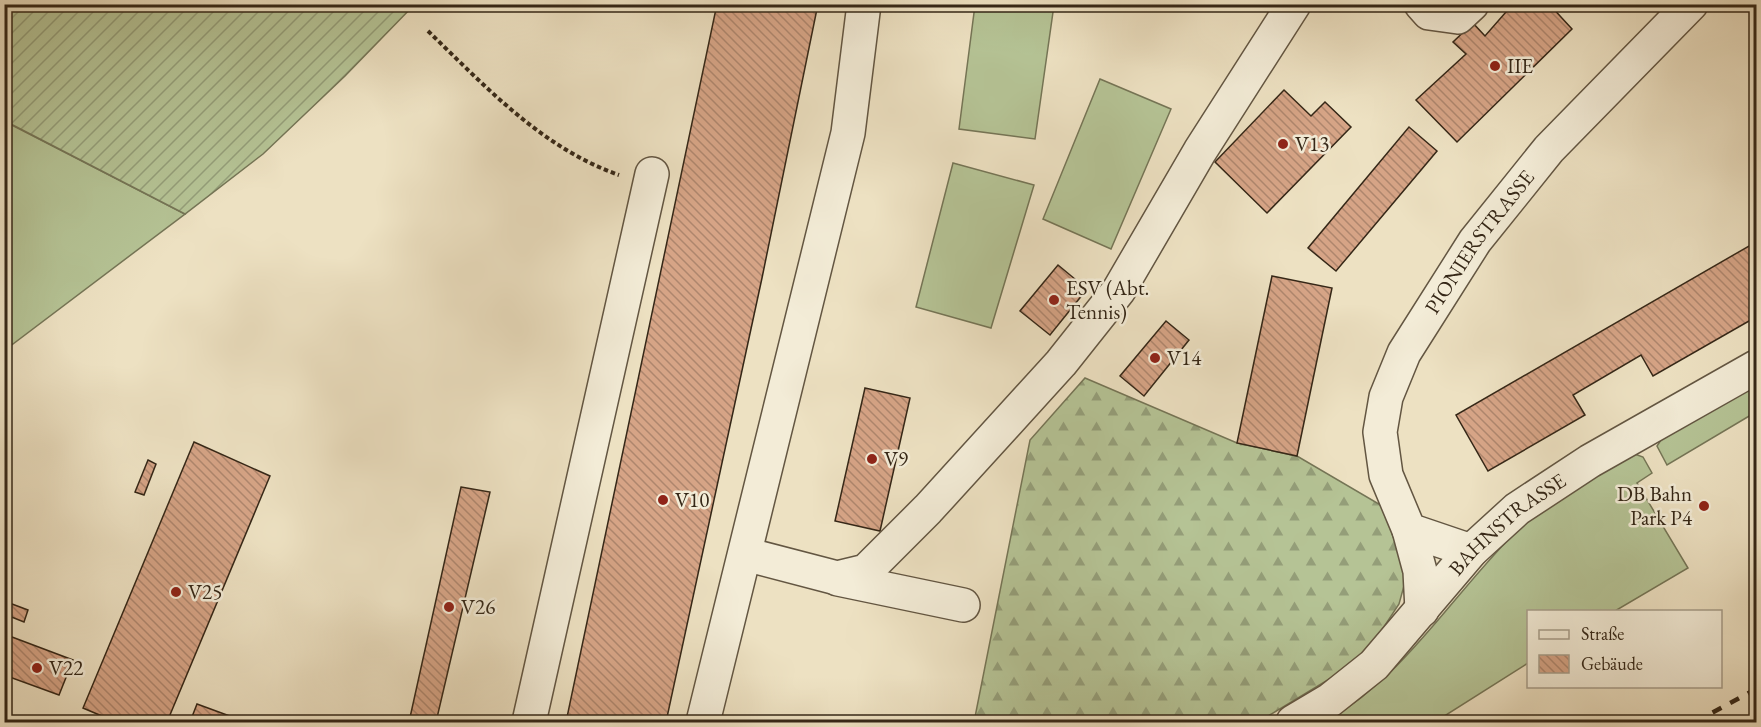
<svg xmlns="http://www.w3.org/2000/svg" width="1761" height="727" font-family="'EB Garamond',serif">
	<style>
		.grass { fill: #b5c395; stroke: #757556; stroke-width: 1.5 }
		.forest { fill: url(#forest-firs); stroke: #757556; stroke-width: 1.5 }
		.garden { fill: url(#garden-furrows); stroke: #757556; stroke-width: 1.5 }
		.building { fill: url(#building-back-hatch); stroke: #352717; stroke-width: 1.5 }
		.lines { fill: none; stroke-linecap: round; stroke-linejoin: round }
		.minor-casing { stroke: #635642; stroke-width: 36 }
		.path { stroke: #352717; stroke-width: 4; stroke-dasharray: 4.5 3; stroke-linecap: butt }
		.minor { stroke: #f3ecd7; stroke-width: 33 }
		.rail { stroke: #352717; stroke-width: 4.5; stroke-dasharray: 10 10; stroke-linecap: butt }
		.poi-dot { fill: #8f2418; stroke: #f3ecd7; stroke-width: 2 }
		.labels { text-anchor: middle; stroke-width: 5; stroke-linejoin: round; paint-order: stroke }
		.poi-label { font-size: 21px; fill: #352717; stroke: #f3ecd7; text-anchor: start }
		.street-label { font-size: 21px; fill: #352717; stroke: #f3ecd7 }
	</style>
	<defs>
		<pattern id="forest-firs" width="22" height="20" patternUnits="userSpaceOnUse" patternTransform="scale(1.5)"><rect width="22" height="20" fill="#b5c395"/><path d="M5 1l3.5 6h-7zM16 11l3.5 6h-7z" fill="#949e79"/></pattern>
		<pattern id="garden-furrows" width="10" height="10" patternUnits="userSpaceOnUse" patternTransform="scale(1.5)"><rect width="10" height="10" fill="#b5c395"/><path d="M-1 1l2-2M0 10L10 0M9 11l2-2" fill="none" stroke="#949e79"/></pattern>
		<pattern id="building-back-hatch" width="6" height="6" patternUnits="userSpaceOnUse" patternTransform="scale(1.5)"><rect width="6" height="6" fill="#d6a486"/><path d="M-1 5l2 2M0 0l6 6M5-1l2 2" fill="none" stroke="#ae866d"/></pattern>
	</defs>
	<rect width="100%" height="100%" fill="#ede1c2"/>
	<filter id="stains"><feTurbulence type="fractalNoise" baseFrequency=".00333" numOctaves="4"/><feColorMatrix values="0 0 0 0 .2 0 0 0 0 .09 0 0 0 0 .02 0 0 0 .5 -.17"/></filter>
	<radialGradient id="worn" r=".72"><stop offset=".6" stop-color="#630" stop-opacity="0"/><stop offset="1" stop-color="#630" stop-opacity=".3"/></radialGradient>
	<path class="grass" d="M 975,5 L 1054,5 L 1035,139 L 959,129 Z
		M 1100,79 L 1171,109 L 1111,249 L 1043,219 Z
		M 4,121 L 185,214 L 5,350 L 4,350 Z
		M 953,163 L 1034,185 L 991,328 L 916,307 Z
		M 1756,384 L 1756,412 L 1667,465 L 1657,446 L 1663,437 Z
		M 1632,453 L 1643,457 L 1652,473 L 1637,483 L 1688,568 L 1615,611 L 1528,612 L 1528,663 L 1435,722 L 1326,722 C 1403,676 1445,606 1506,542 C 1541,505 1589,481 1632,453 Z"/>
	<path class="forest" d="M 1085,378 L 1237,443 L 1297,456 L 1384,507 L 1407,575 L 1399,604 L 1376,639 L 1346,669 L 1258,722 L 974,722 L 1030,440 Z"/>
	<path class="garden" d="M 4,5 L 5,4 L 414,5 L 345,76 L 263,154 L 185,214 L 5,121 Z"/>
	<path class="building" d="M 717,4 L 818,4 L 762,278 L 666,722 L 566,722 Z
		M 1513,4 L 1549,4 L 1572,29 L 1457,142 L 1416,100 L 1466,54 L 1453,42 L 1473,23 L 1485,36 Z
		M 1284,90 L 1311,116 L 1325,102 L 1351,127 L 1267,213 L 1215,162 Z
		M 1409,127 L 1437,151 L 1336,271 L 1308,248 Z
		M 1756,242 L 1756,317 L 1653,376 L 1641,355 L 1573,395 L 1585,415 L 1488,471 L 1456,415 Z
		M 1058,265 L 1087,289 L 1050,335 L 1020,311 Z
		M 1272,276 L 1332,288 L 1297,456 L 1237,443 Z
		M 1166,321 L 1189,340 L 1144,396 L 1120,376 Z
		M 865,388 L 910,398 L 880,531 L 835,521 Z
		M 194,442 L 270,476 L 167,722 L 116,722 L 83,708 Z
		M 148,460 L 156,464 L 144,495 L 135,492 Z
		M 461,487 L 490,492 L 436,722 L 409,722 Z
		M 4,601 L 28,610 L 24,622 L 4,614 Z
		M 4,634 L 73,660 L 59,695 L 4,675 Z
		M 197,704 L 246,722 L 190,722 Z"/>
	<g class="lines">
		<g class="minor-casing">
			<g id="minor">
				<path d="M 1421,4 L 1429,13 L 1458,17 L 1472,4"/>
				<path d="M 1409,530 L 1420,571 L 1422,610"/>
				<path id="s1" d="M 1471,551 L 1409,530 L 1386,475 L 1380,432 L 1386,397 L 1404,353 L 1475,241 L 1549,149 L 1691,4"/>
				<path d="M 745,554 L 837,578 L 866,571 L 928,509 L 1061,363 L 1119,290 L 1200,151 L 1294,4"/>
				<path d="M 838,579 L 963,605"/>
				<path d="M 529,722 L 652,174"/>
				<path d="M 703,722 L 848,133 L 864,4"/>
				<path id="s2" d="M 1293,722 L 1330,700 L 1374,665 L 1471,551 L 1517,509 L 1590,461 L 1756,367"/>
			</g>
		</g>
		<path class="path" d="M 428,31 C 486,87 542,148 619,175"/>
		<use href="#minor" class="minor"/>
		<path class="rail" d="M 1695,722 L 1756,689"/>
	</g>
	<g class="poi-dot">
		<circle cx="1495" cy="66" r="6"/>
		<circle cx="1283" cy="144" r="6"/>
		<circle cx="1054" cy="300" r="6"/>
		<circle cx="1155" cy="358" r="6"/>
		<circle cx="872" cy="459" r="6"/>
		<circle cx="663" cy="500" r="6"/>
		<circle cx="1704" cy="506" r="6"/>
		<circle cx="176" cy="592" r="6"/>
		<circle cx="449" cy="607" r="6"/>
		<circle cx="37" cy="668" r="6"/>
	</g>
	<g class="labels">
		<g class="poi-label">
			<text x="1507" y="73">IIE</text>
			<text x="1295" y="151">V13</text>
			<text x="1066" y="295">ESV (Abt.<tspan x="1066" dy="24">Tennis)</tspan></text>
			<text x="1167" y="365">V14</text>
			<text x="884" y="466">V9</text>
			<text x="1692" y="501" text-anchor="end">DB Bahn<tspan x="1692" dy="24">Park P4</tspan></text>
			<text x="675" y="507">V10</text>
			<text x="188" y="599">V25</text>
			<text x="461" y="614">V26</text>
			<text x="49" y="675">V22</text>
		</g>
		<g class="street-label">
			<text dy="7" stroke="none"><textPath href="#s1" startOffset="386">PIONIERSTRASSE</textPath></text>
			<text dy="7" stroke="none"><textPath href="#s2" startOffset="294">BAHNSTRASSE</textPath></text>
		</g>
	</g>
	<rect width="1761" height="727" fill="none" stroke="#ede1c2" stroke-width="24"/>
	<rect x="6" y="6" width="1749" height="715" fill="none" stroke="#352717" stroke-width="3"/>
	<rect x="12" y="12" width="1737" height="703" fill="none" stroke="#352717" stroke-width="1.5"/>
	<rect x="1527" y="610" width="195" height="78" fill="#f3ecd7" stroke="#a79d8a" stroke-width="1.5"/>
	<rect x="1539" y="630" width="30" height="9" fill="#f3ecd7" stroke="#a79d8a" stroke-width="1.5"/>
	<text x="1581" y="640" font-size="18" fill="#352717">Straße</text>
	<rect x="1539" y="655" width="30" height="18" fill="url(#building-back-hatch)" stroke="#a79d8a" stroke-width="1.5"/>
	<text x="1581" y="670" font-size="18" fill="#352717">Gebäude</text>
	<rect width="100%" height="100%" filter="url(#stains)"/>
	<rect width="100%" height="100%" fill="url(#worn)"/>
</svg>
